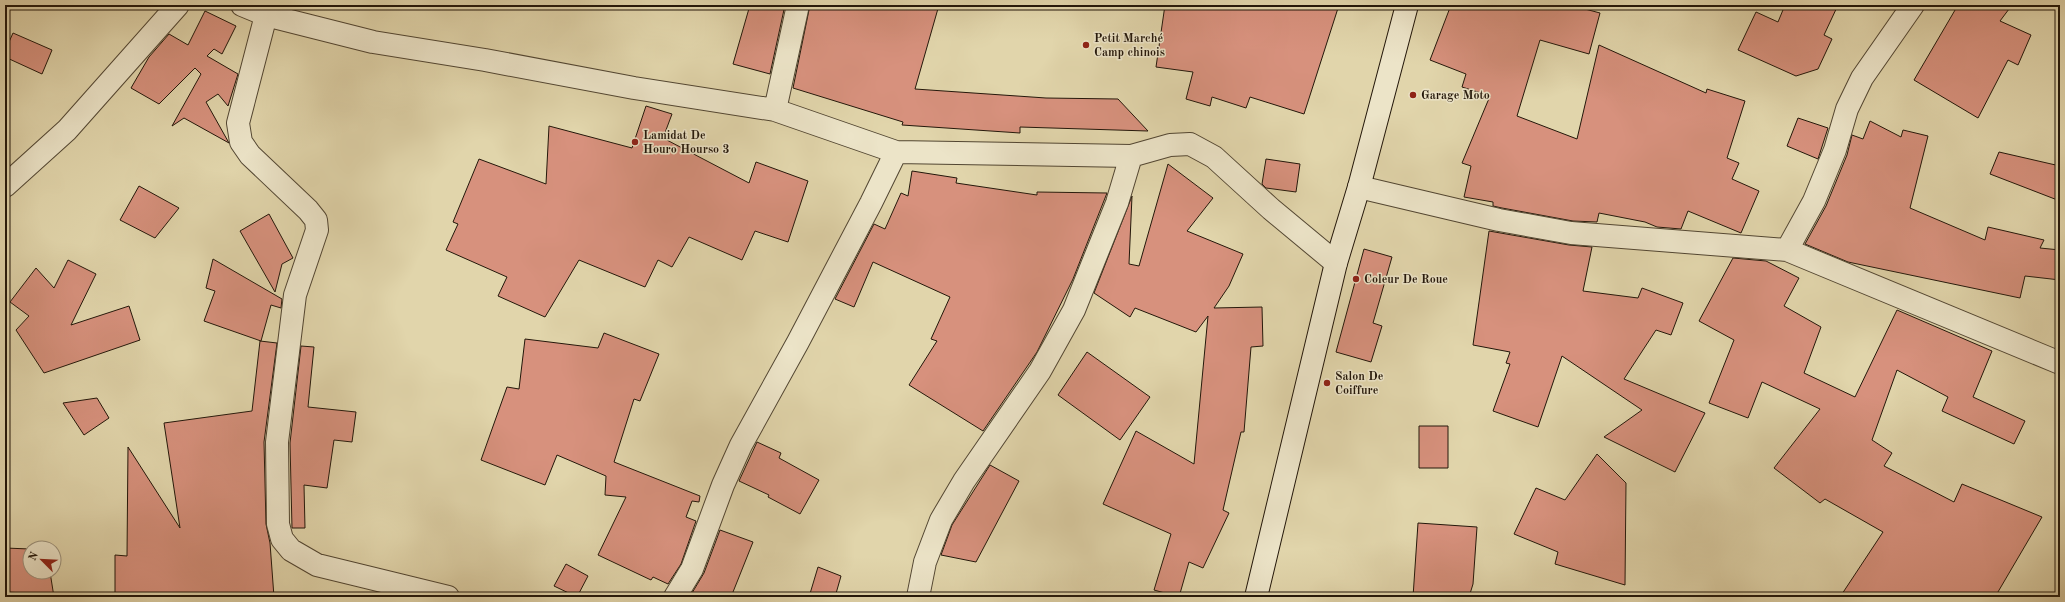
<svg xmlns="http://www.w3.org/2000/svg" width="2065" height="602" font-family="'Old Standard TT',serif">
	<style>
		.building { fill: #d7917d; stroke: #23170a }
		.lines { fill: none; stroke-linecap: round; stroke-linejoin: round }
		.street-casing { stroke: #524632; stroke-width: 24 }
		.secondary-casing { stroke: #23170a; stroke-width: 24 }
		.street { stroke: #ece4c8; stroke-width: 22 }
		.secondary { stroke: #ece4c8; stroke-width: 22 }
		.poi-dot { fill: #8f2418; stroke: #ece4c8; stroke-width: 1.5 }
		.labels { text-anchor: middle; stroke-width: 3; stroke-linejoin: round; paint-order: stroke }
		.poi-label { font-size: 12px; font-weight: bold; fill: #23170a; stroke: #ece4c8; text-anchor: start }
	</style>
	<rect width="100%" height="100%" fill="#e1d5ab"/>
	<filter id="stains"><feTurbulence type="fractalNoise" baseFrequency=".005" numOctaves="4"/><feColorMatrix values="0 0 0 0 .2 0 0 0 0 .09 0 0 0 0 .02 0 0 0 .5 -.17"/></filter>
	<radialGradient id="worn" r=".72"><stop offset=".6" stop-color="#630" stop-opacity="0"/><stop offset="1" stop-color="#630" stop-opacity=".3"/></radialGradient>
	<path class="building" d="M 750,5 L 785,5 L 770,74 L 733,64 Z
		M 810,5 L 939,5 L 915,89 L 1046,98 L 1118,99 L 1148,131 L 1020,127 L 1020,133 L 902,125 L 903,122 L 793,88 Z
		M 1165,5 L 1339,5 L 1304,114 L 1250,97 L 1246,108 L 1212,97 L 1210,106 L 1186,99 L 1193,72 L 1156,67 Z
		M 1451,5 L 1570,5 L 1600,13 L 1589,54 L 1540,40 L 1517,116 L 1577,139 L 1599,45 L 1706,93 L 1707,89 L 1745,101 L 1727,158 L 1739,163 L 1732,179 L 1759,191 L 1741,233 L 1688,211 L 1681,229 L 1657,227 L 1645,222 L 1599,213 L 1597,222 L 1573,221 L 1502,208 L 1493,206 L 1493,202 L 1464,197 L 1471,166 L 1462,163 L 1490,96 L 1462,87 L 1466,74 L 1430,60 Z
		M 1785,5 L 1838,5 L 1824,35 L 1832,39 L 1818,69 L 1796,76 L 1738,50 L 1756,12 L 1778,22 Z
		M 1958,5 L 2012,5 L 2000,21 L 2031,35 L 2018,65 L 2008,60 L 1978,118 L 1914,80 Z
		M 205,11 L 236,26 L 222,54 L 214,49 L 207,56 L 238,74 L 228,106 L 218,94 L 206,102 L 229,143 L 184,118 L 172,126 L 201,74 L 195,68 L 159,104 L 131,88 L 149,57 L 169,34 L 188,45 Z
		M 13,33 L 52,50 L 42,74 L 5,57 L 5,51 Z
		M 646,106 L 672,114 L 663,138 L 749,183 L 756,162 L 808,181 L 788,242 L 755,231 L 742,260 L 689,237 L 672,267 L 658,260 L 645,287 L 579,260 L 545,317 L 498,296 L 507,277 L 446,250 L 458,224 L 453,222 L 479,159 L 546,184 L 549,126 L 632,148 Z
		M 1798,118 L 1828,128 L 1818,159 L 1787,146 Z
		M 1870,121 L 1901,137 L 1903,130 L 1928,136 L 1910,208 L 1985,240 L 1988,227 L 2044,240 L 2040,248 L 2060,250 L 2060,280 L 2025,276 L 2020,298 L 1848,262 L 1805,244 L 1826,206 L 1847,155 L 1852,135 L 1863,139 Z
		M 1999,152 L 2060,166 L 2060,201 L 1990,174 Z
		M 1266,159 L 1300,164 L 1296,192 L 1266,188 L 1262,184 Z
		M 1168,164 L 1213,198 L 1187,231 L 1243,254 L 1229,286 L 1214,308 L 1262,307 L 1263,346 L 1251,347 L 1244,432 L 1241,432 L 1223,510 L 1229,513 L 1203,568 L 1189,562 L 1179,597 L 1154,590 L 1171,534 L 1103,504 L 1136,431 L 1194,464 L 1208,316 L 1196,332 L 1135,308 L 1130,317 L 1094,293 L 1132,196 L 1129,264 L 1139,266 Z
		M 912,171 L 957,178 L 956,183 L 1037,195 L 1037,192 L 1107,193 L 1073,279 L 1037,352 L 983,431 L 909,385 L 937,341 L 931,339 L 950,297 L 873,262 L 854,307 L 835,299 L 874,224 L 885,229 L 901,193 L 908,196 Z
		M 139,186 L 179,208 L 155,238 L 120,220 Z
		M 269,214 L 293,258 L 282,264 L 275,292 L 240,231 Z
		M 1489,231 L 1569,245 L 1592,247 L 1583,291 L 1638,298 L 1642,288 L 1683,303 L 1671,335 L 1656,330 L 1624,379 L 1705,413 L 1675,472 L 1604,437 L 1642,410 L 1562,356 L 1538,427 L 1493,411 L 1510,364 L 1506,363 L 1510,352 L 1473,345 Z
		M 1364,249 L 1392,257 L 1373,323 L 1382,326 L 1371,362 L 1336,352 Z
		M 1733,258 L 1766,261 L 1799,278 L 1784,306 L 1821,327 L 1804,373 L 1855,397 L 1897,310 L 1992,351 L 1973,397 L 2025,421 L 2014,444 L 1942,411 L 1948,397 L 1897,370 L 1872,440 L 1892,453 L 1884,466 L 1954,502 L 1962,484 L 2042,517 L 1995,597 L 1840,597 L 1883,532 L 1825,499 L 1820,503 L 1774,468 L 1820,409 L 1762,382 L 1748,418 L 1709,403 L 1734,340 L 1699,321 Z
		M 213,259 L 282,299 L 281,308 L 271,305 L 261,341 L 204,321 L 215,291 L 206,288 Z
		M 68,260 L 96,274 L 71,325 L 129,306 L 140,340 L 44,373 L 16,330 L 29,316 L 10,302 L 36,268 L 54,288 Z
		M 604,333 L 659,354 L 640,401 L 634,399 L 614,462 L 700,496 L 699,502 L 692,501 L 686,517 L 696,521 L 681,564 L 668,584 L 653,577 L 651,580 L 598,555 L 626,497 L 605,495 L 606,476 L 557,455 L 545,485 L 481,460 L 507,387 L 519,389 L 525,339 L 598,348 Z
		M 260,341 L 277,343 L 264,442 L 266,524 L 270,543 L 274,597 L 115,597 L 115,555 L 127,556 L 128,447 L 180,528 L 164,423 L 252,411 Z
		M 301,346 L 314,347 L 308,407 L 356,412 L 352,442 L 334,440 L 327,488 L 304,485 L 305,528 L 292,528 L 290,443 Z
		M 1087,352 L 1150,397 L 1120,440 L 1058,395 Z
		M 97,398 L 109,418 L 84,435 L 63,403 Z
		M 1419,426 L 1448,426 L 1448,468 L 1419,468 Z
		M 757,442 L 781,453 L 779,458 L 819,480 L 800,514 L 768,497 L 769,495 L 739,481 Z
		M 1597,454 L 1626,483 L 1625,585 L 1555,564 L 1558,552 L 1514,534 L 1536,488 L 1565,500 Z
		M 990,465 L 1019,481 L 976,562 L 941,555 L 952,525 Z
		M 1418,523 L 1477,527 L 1473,584 L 1469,597 L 1413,597 Z
		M 720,530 L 753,542 L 731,597 L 702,597 L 692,593 L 704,573 Z
		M 5,548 L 30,549 L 30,572 L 50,572 L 54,597 L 25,597 L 25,593 L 5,592 Z
		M 566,564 L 588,576 L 577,597 L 554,586 Z
		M 818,567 L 841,576 L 835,597 L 809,597 Z"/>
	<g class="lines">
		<g class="street-casing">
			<path id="street" d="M 242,5 L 266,15 L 373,42 L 485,60 L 634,88 L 775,110 L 896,152 L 1131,156 L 1170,145 L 1190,144 L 1214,157 L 1271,209 L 1336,263
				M 266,15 L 238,123 L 241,142 L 250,155 L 308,210 L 316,220 L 317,230 L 295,295 L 277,442 L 278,524 L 282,539 L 291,550 L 317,565 L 448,597
				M 775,110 L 798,5
				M 5,186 L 67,130 L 178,5
				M 1359,187 L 1499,220 L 1571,233 L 1787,250 L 2060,363
				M 1787,250 L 1814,201 L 1835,150 L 1847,109 L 1862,78 L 1913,5
				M 675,597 L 692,569 L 723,485 L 741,445 L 798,342 L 871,203 L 896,152
				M 918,597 L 925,562 L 941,520 L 964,481 L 1040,371 L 1074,310 L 1117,203 L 1131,156"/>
		</g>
		<g class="secondary-casing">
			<path id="secondary" d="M 1256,597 L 1336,263 L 1359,187 L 1407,5"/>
		</g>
		<use href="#street" class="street"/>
		<use href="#secondary" class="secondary"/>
	</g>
	<g class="poi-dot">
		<circle cx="1086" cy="45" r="4"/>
		<circle cx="1413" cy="95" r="4"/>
		<circle cx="635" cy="142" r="4"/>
		<circle cx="1356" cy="279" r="4"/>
		<circle cx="1327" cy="383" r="4"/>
	</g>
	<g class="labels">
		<g class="poi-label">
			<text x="1094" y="42">Petit Marché<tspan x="1094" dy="14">Camp chinois</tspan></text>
			<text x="1421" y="99">Garage Moto</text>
			<text x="643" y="139">Lamidat De<tspan x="643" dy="14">Houro Hourso 3</tspan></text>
			<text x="1364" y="283">Coleur De Roue</text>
			<text x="1335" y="380">Salon De<tspan x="1335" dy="14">Coiffure</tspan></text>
		</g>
	</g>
	<rect width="2065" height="602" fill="none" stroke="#e1d5ab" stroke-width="20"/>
	<rect x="6" y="6" width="2053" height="590" fill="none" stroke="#23170a" stroke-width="2"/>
	<rect x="10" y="10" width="2045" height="582" fill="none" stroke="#23170a"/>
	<g transform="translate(42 560) rotate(294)"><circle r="19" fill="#ece4c8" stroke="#9c927c"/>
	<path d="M0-3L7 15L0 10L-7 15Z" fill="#8f2418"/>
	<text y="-6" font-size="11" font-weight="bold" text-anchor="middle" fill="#23170a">N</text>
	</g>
	<rect width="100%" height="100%" filter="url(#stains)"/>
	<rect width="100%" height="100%" fill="url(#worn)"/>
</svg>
